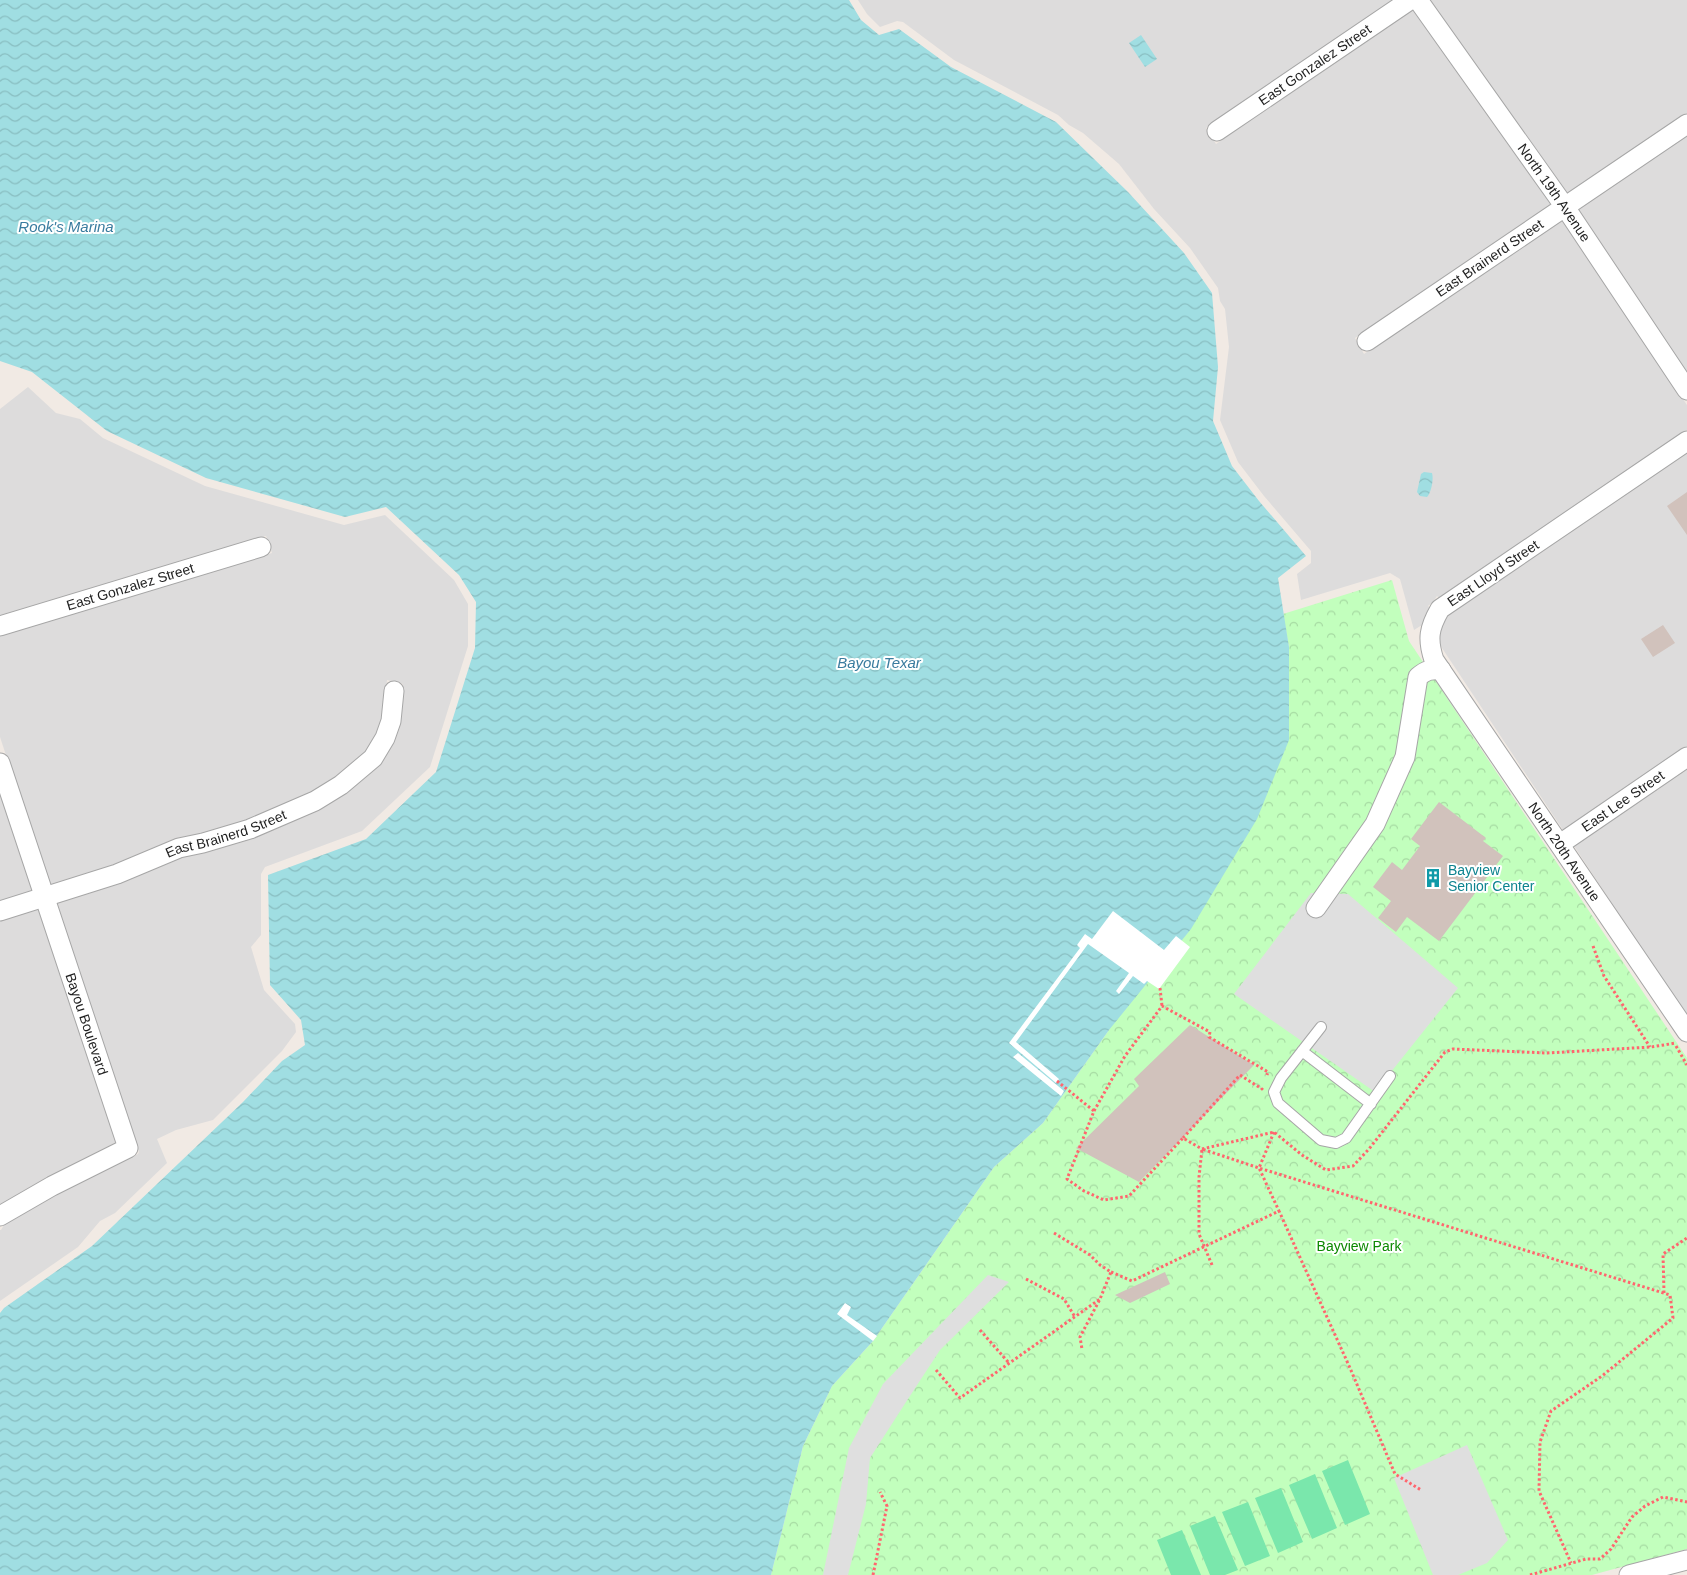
<svg xmlns="http://www.w3.org/2000/svg" width="1687" height="1575" font-family="Helvetica,sans-serif">
	<style>
		.residential { fill: #dddcdc }
		.park { fill: url(#park-crowns) }
		.pitch { fill: #7ae7ac }
		.parking { fill: #dfdfdf }
		.water { fill: url(#water-waves) }
		.pier { fill: #fff }
		.building { fill: #d1c2bc }
		.lines { fill: none; stroke-linecap: round; stroke-linejoin: round }
		.service-casing { stroke: #a6a6a6; stroke-width: 12 }
		.minor-casing { stroke: #a6a6a6; stroke-width: 21 }
		.path { stroke: #ff666e; stroke-width: 3; stroke-dasharray: 2.5 2.5; stroke-linecap: butt }
		.service { stroke: #fff; stroke-width: 10 }
		.minor { stroke: #fff; stroke-width: 19 }
		.labels { text-anchor: middle; stroke-width: 4; stroke-linejoin: round; paint-order: stroke }
		.street-label { font-size: 14px; fill: #1f1f1f; stroke: #fff }
		.culture-label { font-size: 14px; fill: #0d838f; stroke: #fff; text-anchor: start }
		.park-label { font-size: 14px; fill: #0b8901; stroke: #fff }
		.water-label { font-size: 15px; font-style: italic; fill: #3a7c9f; stroke: #fff }
	</style>
	<defs>
		<pattern id="park-crowns" width="20" height="18" patternUnits="userSpaceOnUse" patternTransform="scale(1.25)"><rect width="20" height="18" fill="#c2ffbd"/><path d="M2 6a3 3 0 1 1 6 0M12 15a3 3 0 1 1 6 0" fill="none" stroke="#a6daa2"/></pattern>
		<pattern id="water-waves" width="16" height="10" patternUnits="userSpaceOnUse" patternTransform="scale(1.25)"><rect width="16" height="10" fill="#a0dee2"/><path d="M0 5q4-4 8 0t8 0" fill="none" stroke="#89bec1"/></pattern>
	</defs>
	<rect width="100%" height="100%" fill="#f1eae4"/>
	<path class="residential" d="M 858,0 L 1394,0 L 1206,128 L 1216,144 L 1414,9 L 1553,204 L 1355,338 L 1364,354 L 1563,220 L 1687,405 L 1687,430 L 1439,598 L 1437,596 L 1433,602 L 1428,606 L 1430,608 L 1422,625 L 1414,630 L 1400,579 L 1390,573 L 1301,600 L 1297,574 L 1311,563 L 1311,551 L 1264,496 L 1238,462 L 1220,420 L 1229,347 L 1225,309 L 1220,301 L 1218,288 L 1190,248 L 1154,209 L 1119,164 L 1083,133 L 1069,125 L 1058,115 L 954,60 L 903,22 L 897,21 L 880,27 L 867,14 Z
		M 1428,0 L 1687,0 L 1687,113 L 1566,195 Z
		M 1687,136 L 1687,375 L 1577,210 Z
		M 28,387 L 56,413 L 80,419 L 103,438 L 205,486 L 344,525 L 385,515 L 454,580 L 468,604 L 468,646 L 430,767 L 362,831 L 265,867 L 261,874 L 261,935 L 251,947 L 264,990 L 295,1024 L 296,1032 L 282,1051 L 213,1120 L 176,1130 L 157,1139 L 167,1163 L 115,1213 L 100,1221 L 78,1247 L 0,1301 L 0,1230 L 1,1230 L 4,1225 L 57,1194 L 138,1154 L 139,1152 L 55,904 L 120,883 L 182,857 L 207,852 L 254,838 L 319,810 L 346,793 L 378,766 L 393,743 L 400,723 L 403,684 L 387,680 L 383,718 L 378,733 L 366,752 L 336,777 L 311,792 L 247,820 L 201,834 L 175,839 L 113,865 L 49,886 L 0,737 L 0,636 L 272,553 L 266,536 L 0,616 L 0,409 Z
		M 1687,453 L 1687,746 L 1563,830 L 1438,642 L 1441,626 L 1446,616 Z
		M 1687,769 L 1687,1017 L 1574,846 Z
		M 0,789 L 33,891 L 0,902 Z
		M 39,909 L 117,1142 L 48,1177 L 0,1205 L 0,921 Z"/>
	<path class="park" d="M 1392,580 L 1409,641 L 1687,1058 L 1687,1549 L 1592,1575 L 771,1575 L 803,1446 L 832,1386 L 873,1341 L 994,1167 L 1043,1123 L 1109,1030 L 1289,647 L 1283,614 Z"/>
	<path class="pitch" d="M 1348,1460 L 1370,1514 L 1345,1525 L 1322,1471 Z
		M 1315,1474 L 1337,1528 L 1312,1539 L 1289,1485 Z
		M 1281,1488 L 1303,1542 L 1278,1553 L 1255,1498 Z
		M 1248,1502 L 1270,1556 L 1245,1566 L 1222,1512 Z
		M 1215,1516 L 1238,1570 L 1225,1575 L 1210,1575 L 1190,1526 Z
		M 1182,1530 L 1201,1575 L 1171,1575 L 1157,1540 Z"/>
	<path class="parking" d="M 1311,893 L 1348,894 L 1458,988 L 1375,1092 L 1234,994 Z
		M 988,1275 L 1009,1282 L 940,1350 L 906,1402 L 870,1458 L 866,1504 L 848,1575 L 823,1575 L 849,1448 L 883,1384 Z
		M 1467,1445 L 1508,1540 L 1487,1563 L 1458,1575 L 1433,1575 L 1394,1478 Z"/>
	<path class="water" d="M 0,0 L 849,0 L 861,20 L 879,35 L 899,29 L 951,67 L 1056,122 L 1128,192 L 1184,253 L 1212,293 L 1218,367 L 1213,421 L 1232,466 L 1259,501 L 1306,556 L 1278,578 L 1289,647 L 1289,740 L 1257,819 L 1191,929 L 1109,1030 L 1043,1123 L 994,1167 L 873,1341 L 832,1386 L 803,1446 L 771,1575 L 0,1575 L 0,1313 L 4,1308 L 92,1246 L 243,1102 L 282,1061 L 305,1045 L 301,1020 L 270,985 L 268,875 L 366,839 L 436,772 L 475,648 L 476,602 L 459,575 L 386,507 L 345,517 L 206,478 L 107,431 L 32,372 L 0,361 Z
		M 1141,35 L 1157,59 L 1145,67 L 1129,43 Z
		M 1424,472 L 1432,473 C 1434,479 1431,493 1427,497 L 1420,496 L 1417,492 L 1421,474 Z"/>
	<path class="pier" d="M 1113,911 L 1164,950 L 1176,936 L 1190,947 L 1159,989 L 1147,981 L 1144,984 L 1133,976 L 1119,994 L 1116,991 L 1129,973 L 1088,944 L 1016,1042 L 1059,1079 L 1056,1083 L 1009,1043 L 1080,948 L 1077,945 L 1085,934 L 1092,939 Z
		M 1018,1053 L 1064,1091 L 1061,1096 L 1013,1057 Z
		M 845,1303 L 851,1307 L 847,1315 L 877,1336 L 873,1341 L 837,1314 Z"/>
	<path class="building" d="M 1687,492 L 1687,535 L 1667,506 Z
		M 1663,625 L 1675,643 L 1653,657 L 1641,639 Z
		M 1439,802 L 1486,838 L 1483,841 L 1503,856 L 1439,941 L 1407,917 L 1396,932 L 1378,918 L 1391,901 L 1373,887 L 1392,862 L 1402,870 L 1420,846 L 1411,839 Z
		M 1190,1025 L 1254,1065 L 1139,1182 L 1076,1148 L 1139,1086 L 1134,1079 Z
		M 1165,1272 L 1170,1284 L 1130,1303 L 1115,1295 Z"/>
	<g class="lines">
		<g class="service-casing">
			<path id="service" d="M 1321,1027 L 1281,1078 L 1274,1092 L 1278,1103 L 1321,1140 L 1336,1143 L 1346,1138 L 1390,1076
				M 1302,1051 L 1371,1104"/>
		</g>
		<g class="minor-casing">
			<g id="minor">
				<path id="s1" d="M 1418,0 L 1565,207 L 1687,390"/>
				<path id="s2" d="M 1217,131 L 1410,0"/>
				<path id="s3" d="M 1367,341 L 1687,124"/>
				<path id="s4" d="M 1687,441 L 1440,609 C 1429,628 1427,639 1434,660 L 1687,1032"/>
				<path id="s5" d="M 0,626 L 261,547"/>
				<path id="s6" d="M 0,763 L 128,1148 L 52,1186 L 0,1216"/>
				<path id="s7" d="M 1560,844 L 1687,757"/>
				<path d="M 1316,908 L 1375,824 L 1405,757 L 1418,677 C 1426,670 1431,669 1441,670"/>
				<path id="s8" d="M 0,911 L 117,874 L 179,848 L 203,843 L 250,829 L 315,801 L 341,785 L 373,758 L 385,738 L 391,721 L 394,691"/>
				<path d="M 1629,1575 L 1687,1560"/>
			</g>
		</g>
		<path class="path" d="M 1593,946 L 1604,976 L 1650,1047
			M 1160,988 L 1162,1006
			M 1676,1046 L 1687,1065
			M 1057,1081 L 1094,1111 L 1067,1179 L 1084,1191 L 1104,1200 L 1129,1196 L 1183,1138 L 1202,1149 L 1274,1132 L 1302,1155 L 1326,1170 L 1353,1166 L 1369,1149 L 1445,1052 L 1453,1049 L 1547,1053 L 1651,1047 L 1676,1043
			M 1094,1111 L 1125,1056 L 1162,1006 L 1210,1032 L 1209,1037 L 1268,1072 L 1267,1075
			M 1274,1132 L 1259,1168 L 1279,1211
			M 1183,1138 L 1240,1075 L 1262,1089 L 1262,1088
			M 1054,1233 L 1090,1255 L 1100,1265 L 1111,1272 L 1100,1299 L 1080,1337 L 1082,1349
			M 1212,1265 L 1199,1234 L 1199,1177 L 1202,1149 L 1259,1168 L 1670,1295 L 1673,1318 L 1602,1376 L 1551,1411 L 1540,1442 L 1539,1491 L 1571,1563
			M 1111,1272 L 1132,1281 L 1279,1211 L 1350,1368 L 1395,1474 L 1421,1490
			M 1026,1279 L 1064,1299 L 1075,1317
			M 1664,1293 L 1663,1254 L 1687,1238
			M 980,1330 L 1009,1363
			M 936,1370 L 960,1398 L 1100,1299
			M 873,1575 L 887,1506 L 880,1492
			M 1530,1575 L 1586,1559 L 1600,1559 L 1611,1549 L 1632,1517 L 1645,1506 L 1663,1497 L 1687,1502"/>
		<use href="#service" class="service"/>
		<use href="#minor" class="minor"/>
	</g>
	<defs>
		<g id="building-bare" transform="scale(1.5)"><path d="M-4-6H4V6H1V3H-1V6H-4ZM-2.5-4.3h1.7v1.8h-1.7ZM.8-4.3h1.7v1.8H.8ZM-2.5-1h1.7V.8h-1.7ZM.8-1h1.7V.8H.8Z" fill="#0f9aa8" stroke="#fff" stroke-width="2.5" paint-order="stroke"/></g>
	</defs>
	<g fill-rule="evenodd">
		<use href="#building-bare" x="1433" y="878"/>
	</g>
	<g class="labels">
		<g class="street-label">
			<text dy="5" stroke="none"><textPath href="#s2" startOffset="118">East Gonzalez Street</textPath></text>
			<text dy="5" stroke="none"><textPath href="#s1" startOffset="236">North 19th Avenue</textPath></text>
			<text dy="5" stroke="none"><textPath href="#s3" startOffset="148">East Brainerd Street</textPath></text>
			<text transform="translate(1493 573) rotate(-34)" y="5">East Lloyd Street</text>
			<text dy="5" stroke="none"><textPath href="#s5" startOffset="136">East Gonzalez Street</textPath></text>
			<text dy="5" stroke="none"><textPath href="#s7" startOffset="76">East Lee Street</textPath></text>
			<text dy="5" stroke="none"><textPath href="#s8" startOffset="239">East Brainerd Street</textPath></text>
			<text dy="5" stroke="none"><textPath href="#s4" startOffset="584">North 20th Avenue</textPath></text>
			<text dy="5" stroke="none"><textPath href="#s6" startOffset="275">Bayou Boulevard</textPath></text>
		</g>
		<g class="culture-label">
			<text x="1448" y="875">Bayview<tspan x="1448" dy="16">Senior Center</tspan></text>
		</g>
		<g class="park-label">
			<text x="1359" y="1251">Bayview Park</text>
		</g>
		<g class="water-label">
			<text x="66" y="232">Rook's Marina</text>
			<text x="879" y="668">Bayou Texar</text>
		</g>
	</g>
</svg>
